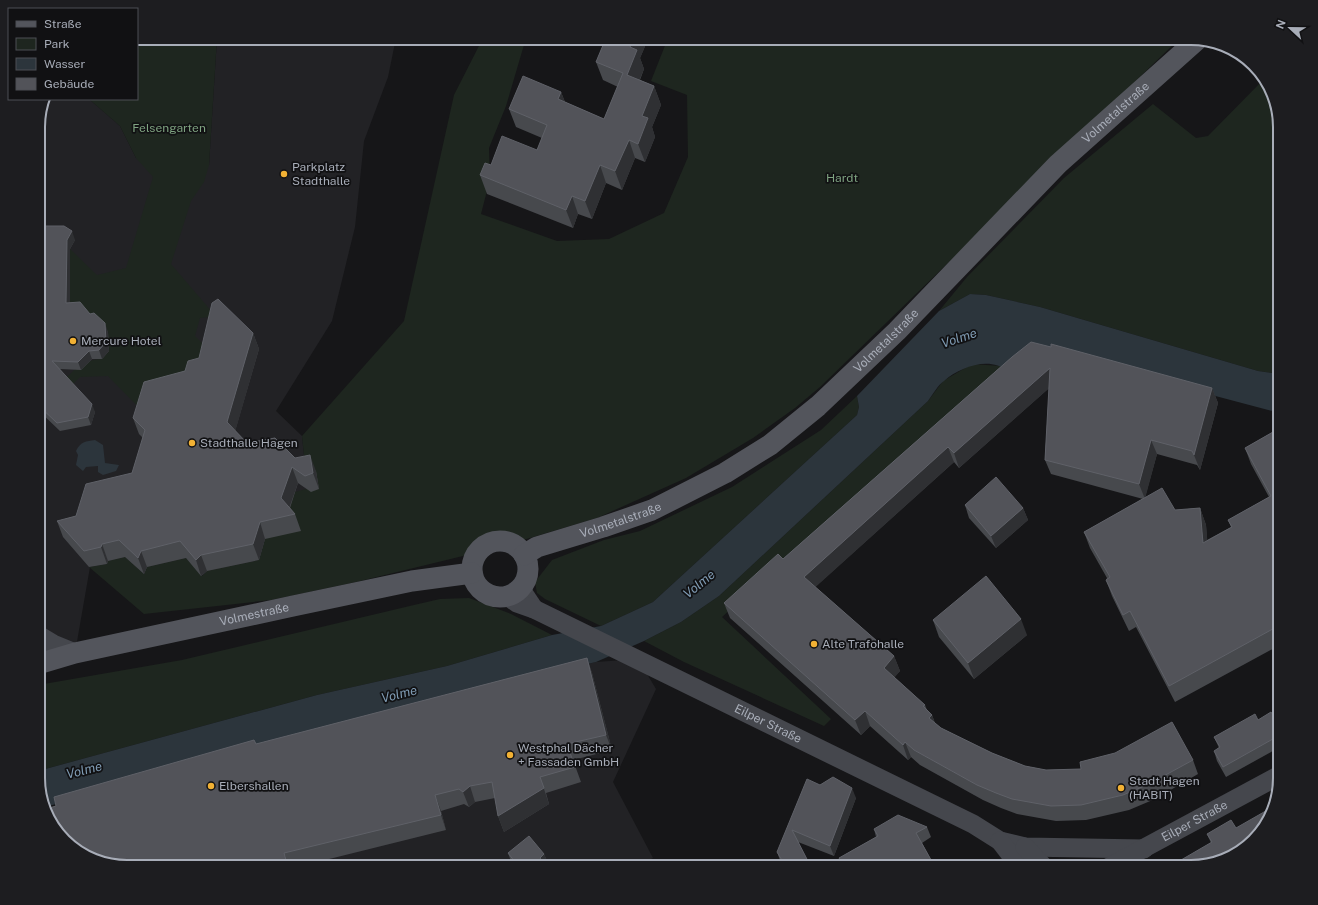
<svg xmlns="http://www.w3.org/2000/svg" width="1318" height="905" viewBox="0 0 1318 905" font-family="'Public Sans',sans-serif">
	<rect width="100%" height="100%" fill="#161618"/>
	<g fill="#222225">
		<path d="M217 38H396L388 77 364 141 355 227 332 321 276 411 302 436 304 455 316 471 319 489 311 492 259 560 201 576 144 574 107 564 90 567 75 653 38 635V121L44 99H89L120 126 136 158 209 165Z"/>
		<path d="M638 659 656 689 613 782 653 858 636 867H127L50 823 47 813 108 789 505 683 596 662Z"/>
	</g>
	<g fill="#1e261f">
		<path d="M137 38H217L209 165 204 182 191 201 171 264 213 313 210 317 200 318 195 336 211 352 145 414 108 376 80 377 71 386 63 378C69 376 70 374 74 370 82 363 92 359 102 359L109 351 108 332 70 311V249L97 275 126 268 153 177 136 158 120 126 89 99H137Z"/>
		<path d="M483 38H526L506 106 489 148 490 179 481 214 557 241 609 239 664 213 688 157 687 95 651 81 668 38H1180L820 387 795 408 753 438 686 478 597 518 513 543 469 552 467 555 356 582 271 600 144 614 89 567 107 564 108 561 125 557 144 574 147 567 186 558 202 576 207 571 259 560 265 539 287 514 295 492 306 489 316 471 304 455 302 436 404 321 454 95Z"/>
		<path d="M1264 79 1271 87 1280 126V374L1258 371 1040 307 986 295 970 294 939 311 967 277 1064 178 1153 104 1196 138 1208 136Z"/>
		<path d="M972 364 1001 366 1008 371 806 542 722 617 831 719 824 726 684 662 644 641 681 622 719 596 928 401 943 381Z"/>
		<path d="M857 396 859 407 857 415 653 602 601 626 545 599 537 593 535 582 552 560 604 540 640 531 732 487 821 430Z"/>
		<path d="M469 598 511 614 552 635 447 666 317 695 38 771V685L182 660 414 605 440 599Z"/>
	</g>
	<g fill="#2c353c">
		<path d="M970 294 986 295 1040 307 1258 371 1280 374V413L1091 363 1008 371C989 356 960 367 944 381 938 385 933 394 928 401L719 596 681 622 644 641 596 662 505 683 45 807 38 784V771L317 695 447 666 552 635 601 626 653 602 857 415 859 407 857 396 939 311Z"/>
		<path d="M95 440 103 445 105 463 119 465 116 471 103 475 98 472V466L86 467 83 471 76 465 78 455 76 451C80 442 86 441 95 440Z"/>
	</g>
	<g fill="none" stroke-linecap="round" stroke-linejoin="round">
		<g stroke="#45474d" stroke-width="19">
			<path d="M520 588 534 609"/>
			<path id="s1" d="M507 596 517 603 534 609 973 824 1000 841 1025 847 1144 849"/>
			<path d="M38 635 53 644 75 653"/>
			<path d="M1000 841 1020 867"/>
			<path d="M1025 847 1044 867"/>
			<path id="s2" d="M1109 867 1280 775"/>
		</g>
		<g stroke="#53555c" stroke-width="21">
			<circle cx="500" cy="569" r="28"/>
			<path id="s3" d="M524 555 537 547 603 527 652 510 725 473 770 445 818 406 897 331 1058 164 1197 40"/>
			<path id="s4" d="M38 664 75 653 293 606 412 581 472 573"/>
		</g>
	</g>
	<g fill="#47494d">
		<path d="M604 38H644L646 44 640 58 644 69 640 80 654 86 661 105 652 127 655 137 645 162 635 158 622 190 606 183 592 219 578 214 573 228 487 194 480 175 537 150 542 138 516 127 509 109 561 92 565 102 604 119 618 87 603 80 596 62 605 41Z"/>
		<path d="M38 226 75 240 70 249V303L90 314 108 332 109 351 102 359H92L81 370 60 369 95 412 91 425 60 431 38 410Z"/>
		<path d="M253 333 259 349 235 431 247 443 295 458 316 471 319 489 311 492 298 483 290 508 295 514 301 531 265 539 259 560 207 571 201 576 186 558 147 567 144 574 125 557 108 561 107 564 89 567 63 537 57 521 76 516 132 473 143 438 139 434 133 418 185 371Z"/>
		<path d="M1012 357 1212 388 1218 403 1200 470 1197 465 1157 454 1145 497 1175 510 1200 508 1206 525 1207 540 1231 527 1228 520 1269 497 1251 464 1245 448 1280 428V645L1175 702 1136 627 1129 631 1112 596 1106 580 1107 578 1090 548 1084 532 1143 499 1051 474 1045 460 1049 388 959 468 954 462 815 587 894 656 900 671 894 677 925 705 927 710 932 715 935 723 941 728 992 753 1025 766 1046 770 1081 769 1193 760 1198 774 1155 799 1129 810 1086 820 1056 821 1017 814 1001 808 983 800 920 765 911 757 908 760 870 726 861 735 730 618 724 603 783 559Z"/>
		<path d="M965 505 1023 508 1028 520 996 548 969 518Z"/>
		<path d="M933 620 1027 635 974 679 939 637Z"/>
		<path d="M587 658 592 673 612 750 573 760 581 782 546 793 549 804 504 832 498 816 495 798 475 802 469 807 464 804 441 811 446 830 297 867H126L77 852 50 823 56 806 256 744Z"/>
		<path d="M1280 714V747L1226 777 1217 761 1214 751 1219 748 1214 737 1258 720 1274 717Z"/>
		<path d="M820 785 856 798 834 856 798 842 811 867H784L781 863 777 852Z"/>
		<path d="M927 827 931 837 922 843 935 867H842L839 858 876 837 874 829Z"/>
		<path d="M1236 828 1211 843 1207 834Z"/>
		<path d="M508 853 544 854 548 863 545 866 512 864Z"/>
	</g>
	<g fill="#2f3033">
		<path d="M634 38H644L646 44 640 58 644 69 634 93 627 75 630 47Z"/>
		<path d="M654 86 661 105 652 127 655 137 645 162 638 144 642 116Z"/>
		<path d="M561 92 568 110 558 99Z"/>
		<path d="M629 140 635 158 622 190 615 171Z"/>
		<path d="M600 165 606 183 592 219 585 201Z"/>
		<path d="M572 196 578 214 573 228 566 210Z"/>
		<path d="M72 231 75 240 70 249V311L66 303 67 240Z"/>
		<path d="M105 323 108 332 109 351 102 359 99 350Z"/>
		<path d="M253 333 259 349 233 439 227 422Z"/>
		<path d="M89 351 92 359 81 370 78 362Z"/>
		<path d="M1050 368 1055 383 959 468 954 453Z"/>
		<path d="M1212 388 1218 403 1200 470 1194 455Z"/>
		<path d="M92 404 95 412 91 425 88 417Z"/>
		<path d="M1151 440 1157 454 1145 499 1139 484Z"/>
		<path d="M948 447 954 462 810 592 804 577Z"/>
		<path d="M310 455 316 471 319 489 313 473Z"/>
		<path d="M292 467 298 483 287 514 281 498Z"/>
		<path d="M1023 508 1028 520 996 548 991 536Z"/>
		<path d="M1200 508 1206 525 1209 559 1203 543Z"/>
		<path d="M260 522 265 539 259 560 253 544Z"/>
		<path d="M102 544 108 561 107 564 101 547Z"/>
		<path d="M141 551 147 567 144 574 138 558Z"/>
		<path d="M201 555 207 571 201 576 196 560Z"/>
		<path d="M1021 619 1027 635 974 679 968 663Z"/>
		<path d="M894 656 900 671 890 683 884 668Z"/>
		<path d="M587 658 592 673 612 750 606 735Z"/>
		<path d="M865 711 870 726 861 735 855 720Z"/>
		<path d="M932 715 937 730 929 718Z"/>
		<path d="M905 742 911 757 908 760 903 745Z"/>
		<path d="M540 777 549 804 504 832 498 816Z"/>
		<path d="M470 786 475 802 469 807 463 792Z"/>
		<path d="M852 788 856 798 834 856 830 846Z"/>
		<path d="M435 795 441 811 446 830 441 815Z"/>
		<path d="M284 853 289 867H288Z"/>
		<path d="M544 854 548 863 545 866V867H539L540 858Z"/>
	</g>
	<g fill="#525359" stroke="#5f6168">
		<path d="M606 38H634L630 47 637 50 627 75 654 86 642 116 648 118 638 144 629 140 615 171 600 165 585 201 572 196 566 210 480 175 485 163 491 165 502 136 537 150 547 125 509 109 523 76 561 92 558 99 604 119 623 73 596 62Z"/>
		<path d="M38 226H64L72 231 67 240 66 303 80 302 90 314 94 313 105 323 106 342 99 350 89 351 78 362 52 361 92 404 88 417 57 423 38 405Z"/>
		<path d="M218 299 253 333 227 422 247 443 275 438 295 458 310 455 313 473 305 476 292 467 281 498 295 514 260 522 253 544 201 555 196 560 180 541 141 551 138 558 119 540 102 544 101 547 84 551 57 521 76 516 86 484 132 473 145 430 133 418 144 382 185 371 188 361 199 358 212 303Z"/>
		<path d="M1031 342 1051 347V344L1212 388 1194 455 1192 451 1151 440 1139 484 1045 460 1050 368 954 453 948 447 804 577 894 656 884 668 925 705 923 706 932 715 929 718 941 728 992 753 1025 766 1046 770 1081 769 1080 762 1115 753 1172 722 1193 760 1149 784 1123 795 1081 805 1051 806 1012 799 996 793 977 785 914 750 905 742 903 745 865 711 855 720 724 603 778 554 783 559 1012 357Z"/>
		<path d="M1280 428V625L1169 686 1130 611 1123 615 1106 580 1110 577 1084 532 1162 488 1175 510 1200 508 1203 543 1232 527 1228 520 1271 496 1245 448Z"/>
		<path d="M996 477 1023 508 991 536 965 505Z"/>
		<path d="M986 576 1021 619 968 663 933 620Z"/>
		<path d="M587 658 606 735 567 744 575 767 540 777 544 788 498 816 492 782 470 786 463 792 459 789 435 795 441 815 284 853 288 867H126L77 852 65 839 63 830 58 831 50 823 46 809 56 806 54 797 254 740 256 744Z"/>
		<path d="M1271 712 1274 717 1280 714V735L1223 767 1214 751 1220 747 1214 737 1255 714 1258 720Z"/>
		<path d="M833 777 852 788 830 846 792 830 811 867H786L777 852 807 779 820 785Z"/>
		<path d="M1271 808 1265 828 1231 858 1192 867H1169L1212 842 1207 834 1231 820 1236 828Z"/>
		<path d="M898 815 927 827 916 833 935 867H844L839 858 878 836 874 829Z"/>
		<path d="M529 836 544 854 540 858 544 863 539 867H508L515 862 508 853Z"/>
		<path d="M1151 860 1154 867H1139Z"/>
	</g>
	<g fill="#f2b134" stroke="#111113" stroke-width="1.5">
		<circle cx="284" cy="174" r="4"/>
		<circle cx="73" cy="341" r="4"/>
		<circle cx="192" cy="443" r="4"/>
		<circle cx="814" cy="644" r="4"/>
		<circle cx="510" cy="755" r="4"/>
		<circle cx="211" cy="786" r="4"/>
		<circle cx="1121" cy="788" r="4"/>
	</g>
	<g text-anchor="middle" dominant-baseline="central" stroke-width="3.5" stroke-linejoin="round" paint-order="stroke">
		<g font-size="12" fill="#a8adb8" stroke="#111113">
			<text stroke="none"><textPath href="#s3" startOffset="751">Volmetalstraße</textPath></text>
			<text stroke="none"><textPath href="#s3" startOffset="427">Volmetalstraße</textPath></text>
			<text stroke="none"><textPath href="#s3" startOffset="103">Volmetalstraße</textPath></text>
			<text stroke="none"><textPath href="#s4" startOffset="222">Volmestraße</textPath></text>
			<text stroke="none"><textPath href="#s1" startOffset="291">Eilper Straße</textPath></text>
			<text stroke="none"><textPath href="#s2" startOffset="97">Eilper Straße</textPath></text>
		</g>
		<g font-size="12" fill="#7fa381" stroke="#111113">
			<text x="169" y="128">Felsengarten</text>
			<text x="842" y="178">Hardt</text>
		</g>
		<g font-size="12" fill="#a8adb8" stroke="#111113" text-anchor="start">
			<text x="292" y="167">Parkplatz<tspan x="292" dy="14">Stadthalle</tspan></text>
			<text x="81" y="341">Mercure Hotel</text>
			<text x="200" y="443">Stadthalle Hagen</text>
			<text x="822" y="644">Alte Trafohalle</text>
			<text x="518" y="748">Westphal Dächer<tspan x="518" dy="14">+ Fassaden GmbH</tspan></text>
			<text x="1129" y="781">Stadt Hagen<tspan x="1129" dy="14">(HABIT)</tspan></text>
			<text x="219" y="786">Elbershallen</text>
		</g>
		<g font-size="13" font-style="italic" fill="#7f9bb3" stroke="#111113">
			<text transform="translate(959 338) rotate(-18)">Volme</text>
			<text transform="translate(699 584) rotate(-39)">Volme</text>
			<text transform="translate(399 694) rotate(-14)">Volme</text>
			<text transform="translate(84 770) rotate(-14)">Volme</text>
		</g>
	</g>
	<path d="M0 0H1318V905H0ZM127 45H1191A82 82 0 0 1 1273 127V778A82 82 0 0 1 1191 860H127A82 82 0 0 1 45 778V127A82 82 0 0 1 127 45Z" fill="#1d1d20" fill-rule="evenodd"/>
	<path fill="none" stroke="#a8adb8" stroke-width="2" d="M127 45H1191A82 82 0 0 1 1273 127V778A82 82 0 0 1 1191 860H127A82 82 0 0 1 45 778V127A82 82 0 0 1 127 45Z"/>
	<rect x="8" y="8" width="130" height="92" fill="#111113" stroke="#4d4f55"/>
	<rect x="16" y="21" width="20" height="6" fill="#53555c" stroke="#4d4f55"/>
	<text x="44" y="28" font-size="12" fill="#a8adb8">Straße</text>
	<rect x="16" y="38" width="20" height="12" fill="#1e261f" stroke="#4d4f55"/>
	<text x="44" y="48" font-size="12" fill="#a8adb8">Park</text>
	<rect x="16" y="58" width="20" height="12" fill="#2c353c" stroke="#4d4f55"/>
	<text x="44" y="68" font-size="12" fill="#a8adb8">Wasser</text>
	<rect x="16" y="78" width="20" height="12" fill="#525359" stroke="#4d4f55"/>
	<text x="44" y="88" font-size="12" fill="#a8adb8">Gebäude</text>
	<g transform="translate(1290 28) rotate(292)" stroke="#111113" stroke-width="3" paint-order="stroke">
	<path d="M0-3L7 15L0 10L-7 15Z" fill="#a8adb8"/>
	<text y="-6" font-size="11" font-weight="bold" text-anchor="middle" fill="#a8adb8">N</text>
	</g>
</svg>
